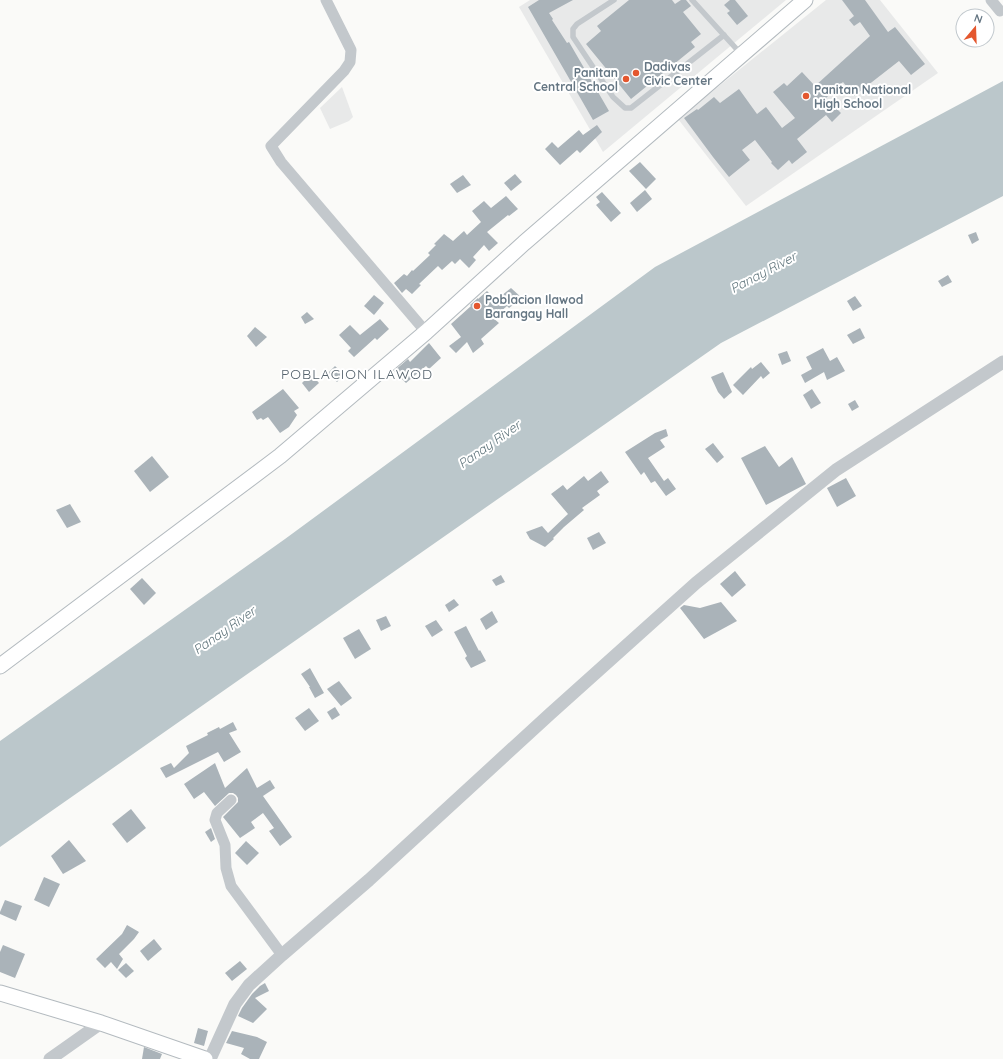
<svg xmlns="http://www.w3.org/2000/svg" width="1003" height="1059" viewBox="0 0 1003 1059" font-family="Quicksand,sans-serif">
	<rect width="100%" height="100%" fill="#fafaf8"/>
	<g fill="#e8e9e9">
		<path d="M530 0H786L603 152 519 7Z"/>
		<path d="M826 0H880L938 73 746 206 678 119Z"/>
		<path d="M342 87 353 117 349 121 330 129 320 108Z"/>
	</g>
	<path fill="#bbc7cb" d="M1003 81V196L721 343 0 847V741L285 539 655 267Z"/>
	<g fill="#aab3b9">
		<path d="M539 0H573L549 13 553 19 552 20 567 43 569 42 609 111 593 120 528 7Z"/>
		<path d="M629 0H672L675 4 681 0H686L691 6 683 12 701 34 691 42 695 47 631 99 586 44 601 31 597 26Z"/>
		<path d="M730 0H735L748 16 737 25 727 13 730 11 724 5Z"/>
		<path d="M842 0H865L888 32 895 27 925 64 911 75 899 61 854 96 843 82 826 98 841 113 832 122 826 115 797 139 807 152 792 164 789 160 778 170 771 163 772 162 755 140 742 150 750 160 729 177 713 157 684 118 697 109 698 110 714 97 720 103 739 89 757 114 766 107 782 128 795 118 773 92 784 83 787 86 802 72 815 86 870 36 860 22 854 26 849 20 854 16Z"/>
		<path d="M597 125 602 132 580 153 577 150 560 165 545 149 552 142 558 148 579 130 583 135Z"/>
		<path d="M640 162 656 179 646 189 629 171Z"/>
		<path d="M515 174 522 182 511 191 504 183Z"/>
		<path d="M463 175 471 185 457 193 450 184Z"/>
		<path d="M645 190 652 199 637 212 630 203Z"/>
		<path d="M602 192 621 213 611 222 596 205 600 202 596 197Z"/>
		<path d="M506 196 518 209 509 216 508 215 487 232 498 243 489 251 484 245 473 257 476 260 469 268 460 259 455 264 452 261 442 270 438 266 419 284 421 285 412 294 406 289 402 293 394 283 404 274 407 276 412 270 413 271 430 255 428 253 436 245 434 244 444 234 453 241 464 231 467 235 481 222 472 211 484 201 491 208Z"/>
		<path d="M976 232 979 240 972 244 968 235Z"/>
		<path d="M948 275 952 282 942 287 938 281Z"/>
		<path d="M511 288 522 298 509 308 507 306 493 318 499 323 481 339 484 344 473 353 467 342 456 353 449 346 461 337 451 324 471 306 470 305 478 298V299L487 291 496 300Z"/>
		<path d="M374 295 384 303 374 315 364 306Z"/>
		<path d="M855 296 862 306 853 311 847 301Z"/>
		<path d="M307 312 314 319 305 324 301 317Z"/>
		<path d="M380 319 389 329 377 340 375 338 354 357 348 351 351 348 339 335 350 325 360 335Z"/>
		<path d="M255 327 267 337 256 347 247 336Z"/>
		<path d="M860 328 865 338 853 344 847 335Z"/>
		<path d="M429 343 441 358 429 369 426 366 406 383 394 371 408 359 410 362Z"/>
		<path d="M823 348 830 361 837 357 845 371 827 380 824 372 805 383 801 375 812 369 806 357Z"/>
		<path d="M787 351 791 361 782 365 778 354Z"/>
		<path d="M761 362 770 373 763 379 761 376 743 395 733 385 751 367 752 369Z"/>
		<path d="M335 366 344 375 337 382 328 373Z"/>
		<path d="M723 372 732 392 724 399 718 392 711 377Z"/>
		<path d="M311 374 319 383 309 392 302 383Z"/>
		<path d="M283 389 299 408 294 411 297 415 289 427 280 433 268 417 263 420 261 418 257 420 252 412Z"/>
		<path d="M812 389 821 403 811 409 803 395Z"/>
		<path d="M855 400 859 407 852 411 848 404Z"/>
		<path d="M666 429 668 436 660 440 665 447 648 458 664 481 668 478 676 489 666 496 655 481 651 483 644 472 641 475 625 452 655 433Z"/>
		<path d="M713 443 724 457 717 463 705 449Z"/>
		<path d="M765 446 779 467 792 457 806 484 766 505 741 458Z"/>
		<path d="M152 456 169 477 150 492 134 471Z"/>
		<path d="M601 471 609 482 597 491 600 495 582 508 584 510 564 527 553 538 554 539 545 547 530 539 526 532 542 526 548 533 568 514 551 494 563 485 567 490 584 476 588 481Z"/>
		<path d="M846 478 856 496 837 507 827 488Z"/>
		<path d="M70 504 81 522 67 528 56 510Z"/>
		<path d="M599 532 606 543 593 550 587 538Z"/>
		<path d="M735 571 746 585 732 597 720 584Z"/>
		<path d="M501 575 505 582 496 586 492 580Z"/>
		<path d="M142 578 156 593 144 605 130 589Z"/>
		<path d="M454 599 459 605 449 612 445 605Z"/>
		<path d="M721 602 737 621 704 639 680 608 684 605 700 608Z"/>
		<path d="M492 611 498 622 486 630 480 619Z"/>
		<path d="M386 616 391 626 381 631 376 620Z"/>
		<path d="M436 620 443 630 432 637 425 626Z"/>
		<path d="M466 626 479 651 480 650 486 661 471 668 465 658 467 656 454 632Z"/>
		<path d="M359 629 371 649 355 659 343 638Z"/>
		<path d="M310 668 324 693 315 698 309 687H310L301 674Z"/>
		<path d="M339 681 352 698 341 706 327 689Z"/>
		<path d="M335 707 340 715 332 720 327 712Z"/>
		<path d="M309 708 319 721 305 731 295 718Z"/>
		<path d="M233 722 237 730 229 733 241 752 224 762 218 752 166 778 160 768 171 763 174 768 189 753 186 746 208 735 207 733 219 727 220 729Z"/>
		<path d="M215 763 225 788 247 768 257 788 270 780 275 788 263 796 292 837 280 846 269 831 274 828 263 813 251 822 255 828 240 838 223 817 238 802V798L236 795 233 793H229L215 806 204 792 194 799 184 784Z"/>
		<path d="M131 809 146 828 127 843 112 824Z"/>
		<path d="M211 828 215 839 211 842 205 832Z"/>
		<path d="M69 840 86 861 63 874 51 856Z"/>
		<path d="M246 841 259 853 247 865 235 853Z"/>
		<path d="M44 877 60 884 49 907 34 900Z"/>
		<path d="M5 900 22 906 16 921 0 914V912Z"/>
		<path d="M127 925 139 932 134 939 119 954 123 959 117 969 111 962 105 968 96 959 122 934Z"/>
		<path d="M154 939 162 949 148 961 140 951Z"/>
		<path d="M3 945 25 954 15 978 0 972V952Z"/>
		<path d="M240 961 247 969 232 981 225 973Z"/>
		<path d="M126 963 134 971 126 978 118 970Z"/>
		<path d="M265 983 269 991 255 998 267 1009 253 1023 238 1016 242 1008 252 994 260 986Z"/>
		<path d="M198 1028 208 1031 204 1046 194 1043Z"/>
		<path d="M232 1031 257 1037 267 1042 259 1059H250L241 1054 244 1048 226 1043Z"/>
		<path d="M144 1047 162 1054 160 1059H142Z"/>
	</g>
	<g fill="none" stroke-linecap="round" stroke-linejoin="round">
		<defs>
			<g id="secondary">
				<path d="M0 666 280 456 426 332 524 243 805 0"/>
				<path d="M0 993 101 1023 205 1059"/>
			</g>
		</defs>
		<use href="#secondary" stroke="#b3babf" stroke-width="17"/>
		<g stroke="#c3c8cc" stroke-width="5.5">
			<path d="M614 0 577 24 573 29V37L613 97 625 108H631L724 35"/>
			<path d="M692 0 742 55"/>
		</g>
		<g stroke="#c3c8cc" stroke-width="11">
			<path d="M326 0 351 50 350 62 344 71 271 146 281 162 426 332"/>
			<path d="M991 0 1000 11"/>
			<path d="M231 800 217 813 215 820 225 845 226 868 231 886 282 955"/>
		</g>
		<g stroke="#c3c8cc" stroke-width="13">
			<path d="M50 1059 101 1023"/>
			<path d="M210 1059 235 1004 249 985 282 955 369 880 550 714 696 583 836 470 1003 362"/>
		</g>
		<use href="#secondary" stroke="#fff" stroke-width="15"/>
	</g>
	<g fill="#e4572e" stroke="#fff" stroke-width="1.5">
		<circle cx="636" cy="73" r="4"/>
		<circle cx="626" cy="79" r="4"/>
		<circle cx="806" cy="96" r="4"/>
		<circle cx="477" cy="306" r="4"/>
	</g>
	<g text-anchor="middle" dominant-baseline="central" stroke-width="4" stroke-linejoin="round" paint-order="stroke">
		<g font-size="12" font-weight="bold" fill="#657683" stroke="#fff" text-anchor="start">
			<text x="644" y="66">Dadivas<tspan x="644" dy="14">Civic Center</tspan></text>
			<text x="618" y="72" text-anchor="end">Panitan<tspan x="618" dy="14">Central School</tspan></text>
			<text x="814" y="89">Panitan National<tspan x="814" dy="14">High School</tspan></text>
			<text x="485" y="299">Poblacion Ilawod<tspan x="485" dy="14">Barangay Hall</tspan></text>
		</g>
		<g font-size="13" font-style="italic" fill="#60757c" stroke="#fff">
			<text transform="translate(763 272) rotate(-28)">Panay River</text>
			<text transform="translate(489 444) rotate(-35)">Panay River</text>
			<text transform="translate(224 630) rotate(-35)">Panay River</text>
		</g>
		<g font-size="14" letter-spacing="1" fill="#57646e" stroke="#fff">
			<text x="357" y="374">POBLACION ILAWOD</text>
		</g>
	</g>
	<g transform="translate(975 28) rotate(19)"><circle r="19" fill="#ffffff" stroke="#c1c8cd"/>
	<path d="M0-3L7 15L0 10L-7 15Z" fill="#e4572e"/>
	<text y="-6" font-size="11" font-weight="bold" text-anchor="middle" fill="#657683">N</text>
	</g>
</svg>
